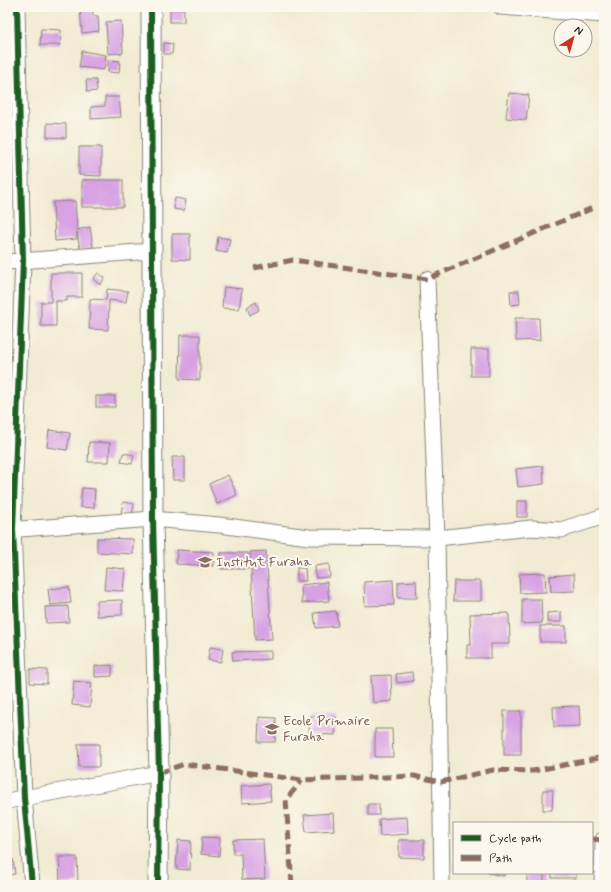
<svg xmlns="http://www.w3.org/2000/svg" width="611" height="892" viewBox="0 0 611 892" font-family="Mynerve,sans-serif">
	<rect width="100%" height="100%" fill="#fbf7ec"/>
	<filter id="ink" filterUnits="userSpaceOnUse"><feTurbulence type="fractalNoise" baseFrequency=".025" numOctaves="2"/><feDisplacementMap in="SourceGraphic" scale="8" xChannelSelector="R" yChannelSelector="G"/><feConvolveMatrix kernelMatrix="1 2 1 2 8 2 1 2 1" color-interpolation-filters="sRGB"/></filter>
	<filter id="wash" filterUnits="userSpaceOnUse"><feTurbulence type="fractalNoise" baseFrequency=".012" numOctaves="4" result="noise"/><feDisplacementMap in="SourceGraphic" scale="16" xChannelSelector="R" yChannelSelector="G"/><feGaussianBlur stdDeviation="0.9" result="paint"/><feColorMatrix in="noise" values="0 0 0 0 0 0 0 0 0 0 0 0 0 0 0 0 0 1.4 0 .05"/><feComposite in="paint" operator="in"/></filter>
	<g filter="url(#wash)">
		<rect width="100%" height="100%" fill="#f2ebd3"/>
		<g id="blocks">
			<g fill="#d7a1e3">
				<path d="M80 7H92L93 16H98L99 31 82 33Z"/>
				<rect x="170" y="9" width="14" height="13"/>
				<path d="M121 21 123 53 108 54 106 22Z"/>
				<path d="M41 29 61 30 60 45H40Z"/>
				<path d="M164 43 173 44 172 54H164Z"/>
				<path d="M82 51 106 55 104 70 79 67Z"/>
				<path d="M108 60 120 61 119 73 108 72Z"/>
				<path d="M86 80H96L97 91 87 92Z"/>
				<path d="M509 93 529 95 526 120 506 118Z"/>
				<path d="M105 97H119L121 117 91 119V107L105 106Z"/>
				<path d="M47 123 66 124V138L47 137Z"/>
				<path d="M79 147H101V176L79 175Z"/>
				<rect x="82" y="180" width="41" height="27"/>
				<path d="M175 198 186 200 184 211 174 209Z"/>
				<path d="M75 201 77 230 90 227 93 247 80 249 77 232V239L55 241 53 202Z"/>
				<path d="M172 234H190V260L172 259Z"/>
				<path d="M218 237 230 239 227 253 216 251Z"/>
				<path d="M51 273H82V297H67V301H56V326H41V302H51Z"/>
				<path d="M98 273 105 278 100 285 93 279Z"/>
				<path d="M224 287 242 289 239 309 222 308Z"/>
				<path d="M107 289 128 291 126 302 109 300 108 330 89 329 90 299 106 300Z"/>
				<path d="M510 291H519L520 304 511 305Z"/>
				<path d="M256 302 259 310 250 315 247 307Z"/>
				<path d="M515 318H539L540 340 516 341Z"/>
				<path d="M180 335H200V380L179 379Z"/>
				<rect x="471" y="349" width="18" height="27"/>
				<rect x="96" y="396" width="19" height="11"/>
				<path d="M49 430 70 433 67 450 47 447Z"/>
				<path d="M89 442 110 443 109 462H88Z"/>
				<path d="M123 453 134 455 132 464 121 462Z"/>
				<path d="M172 457H185V480H173Z"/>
				<path d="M543 466 544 484 518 487 516 469Z"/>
				<path d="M228 475 237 495 217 504 209 484Z"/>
				<path d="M82 488 95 489 94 508 80 507Z"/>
				<rect x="517" y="501" width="10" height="16"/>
				<path d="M123 502 134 504 132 515 121 514Z"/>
				<path d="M97 538 133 539V554L97 552Z"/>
				<path d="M177 550 214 552 213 566 176 564Z"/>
				<path d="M266 551 272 639 255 640 250 552Z"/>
				<rect x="221" y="553" width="27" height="16"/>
				<path d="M329 564 330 577 316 578 315 566Z"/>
				<path d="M106 567 125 569 123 591 104 590Z"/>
				<path d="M297 568H305L306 581H297Z"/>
				<path d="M545 573 546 592 520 593 519 574Z"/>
				<path d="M574 574 575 591 551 592 550 576Z"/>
				<path d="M393 580 394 605 365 606 364 582Z"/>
				<path d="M416 581 417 598H398V582Z"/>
				<path d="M454 581H481V601H453Z"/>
				<path d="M327 582 329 601 302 603 301 585Z"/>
				<path d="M69 587 71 603 50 605 48 589Z"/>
				<path d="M522 599H541L542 623 522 624Z"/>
				<path d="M122 600V615L97 616V601Z"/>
				<path d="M68 606 69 622 46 623 45 607Z"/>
				<path d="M336 611 338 626 316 628 314 613Z"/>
				<path d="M561 612V622H547V613Z"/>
				<path d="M509 613 510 644H491V658H467V645H471L470 614Z"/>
				<rect x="540" y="626" width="26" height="16"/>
				<path d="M210 647 223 649 221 662 208 660Z"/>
				<path d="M271 651V659L233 661 232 652Z"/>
				<path d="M112 665V676L95 677V666Z"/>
				<path d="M30 669 47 670V684L30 683Z"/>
				<path d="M412 672 413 681 397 683 396 674Z"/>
				<path d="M391 675 392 701 373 703 371 676Z"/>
				<path d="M74 681 92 683 90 707 72 705Z"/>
				<path d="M579 706 580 726 554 727 553 707Z"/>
				<rect x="504" y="711" width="17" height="44"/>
				<path d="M310 716 336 717 335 735 309 734Z"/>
				<path d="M259 717 276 718 275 742H258Z"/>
				<path d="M375 729H392L393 757H375Z"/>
				<path d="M78 744H99V767H79Z"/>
				<path d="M269 784 271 801 242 803 241 786Z"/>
				<path d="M543 790H553L552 810H543Z"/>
				<rect x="368" y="804" width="11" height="11"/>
				<path d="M333 813 334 830 306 832 304 815Z"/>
				<path d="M407 817 408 834 380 836 379 819Z"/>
				<path d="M7 830H9L12 853H7Z"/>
				<path d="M202 837 220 838 219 856 201 854Z"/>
				<path d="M263 839 265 879 242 880 241 854H233V840Z"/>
				<path d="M178 840 191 841 190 870 176 869Z"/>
				<path d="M399 840H424V858L399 857Z"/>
				<path d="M59 857H77L78 883 60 884Z"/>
				<path d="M7 859H13L15 874 7 875Z"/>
				<path d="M488 873H504V876Z"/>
				<rect x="527" y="873" width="17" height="12"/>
				<rect x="552" y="873" width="24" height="5"/>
			</g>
		</g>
	</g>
	<g filter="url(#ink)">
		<use href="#blocks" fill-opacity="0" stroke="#878478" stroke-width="1"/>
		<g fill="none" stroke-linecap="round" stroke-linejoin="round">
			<defs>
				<g id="minor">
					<path d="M17 7 23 261 13 529 24 798 32 885"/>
					<path d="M501 7 604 15"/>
					<path d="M7 262 151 251"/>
					<path d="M427 279 437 538 442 885"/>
					<path d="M7 530 153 519 219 525 309 537 437 538 531 528 561 530 604 516"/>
					<path d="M7 801 159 773"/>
					<path d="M602 885 603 840"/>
				</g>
				<path id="tertiary" d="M151 7 153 519 159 773 158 885"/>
			</defs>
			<use href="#minor" stroke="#878478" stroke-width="17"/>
			<use href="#tertiary" stroke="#878478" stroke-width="21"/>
			<use href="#minor" stroke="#fff" stroke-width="15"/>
			<use href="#tertiary" stroke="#fff" stroke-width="19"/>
			<g stroke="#8d6e63" stroke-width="5" stroke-dasharray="10 5" stroke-linecap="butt">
				<path d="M254 268 293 260 427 279 595 207"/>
				<path d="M159 773 184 764 302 780 414 776 441 782 493 770 533 771 604 757"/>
				<path d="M592 839 603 840"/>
				<path d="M292 885 286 800 302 780"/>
			</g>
			<defs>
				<g id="cycleway">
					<path d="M17 7 23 261 13 529 24 798 32 885"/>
					<path d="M151 7 153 519 159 773 158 885"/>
				</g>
			</defs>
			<use href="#cycleway" stroke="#fbf7ec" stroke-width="8"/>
			<use href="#cycleway" stroke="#1b5e20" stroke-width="6"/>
		</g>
	</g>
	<defs>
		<symbol id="school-bare" viewBox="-9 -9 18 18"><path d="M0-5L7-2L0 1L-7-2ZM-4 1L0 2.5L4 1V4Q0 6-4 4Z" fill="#8d6e63" stroke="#fbf7ec" stroke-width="2.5" paint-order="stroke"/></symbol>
	</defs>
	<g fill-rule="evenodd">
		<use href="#school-bare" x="195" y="552" width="20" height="20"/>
		<use href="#school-bare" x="262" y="719" width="20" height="20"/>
	</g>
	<g text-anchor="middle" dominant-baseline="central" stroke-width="4" stroke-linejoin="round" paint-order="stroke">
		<g font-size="14" fill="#785e54" stroke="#fbf7ec" text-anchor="start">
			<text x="216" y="562">Institut Furaha</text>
			<text x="283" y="721">Ecole Primaire<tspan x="283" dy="16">Furaha</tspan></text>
		</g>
	</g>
	<rect width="611" height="892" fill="none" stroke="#fbf7ec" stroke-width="24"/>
	<rect x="453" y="822" width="140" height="52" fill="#fbf7ec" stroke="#a29f99"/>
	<rect x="461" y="835" width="20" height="6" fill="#1b5e20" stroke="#a29f99"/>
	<text x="489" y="842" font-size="12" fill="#1c1c1c">Cycle path</text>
	<rect x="461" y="855" width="20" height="6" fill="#8d6e63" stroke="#a29f99"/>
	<text x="489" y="862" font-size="12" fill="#1c1c1c">Path</text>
	<g transform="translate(573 38) rotate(37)"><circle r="19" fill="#fbf7ec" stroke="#a29f99"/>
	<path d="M0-3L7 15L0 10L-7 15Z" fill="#c8321e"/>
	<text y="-6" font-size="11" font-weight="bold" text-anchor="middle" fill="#1c1c1c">N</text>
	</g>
</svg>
